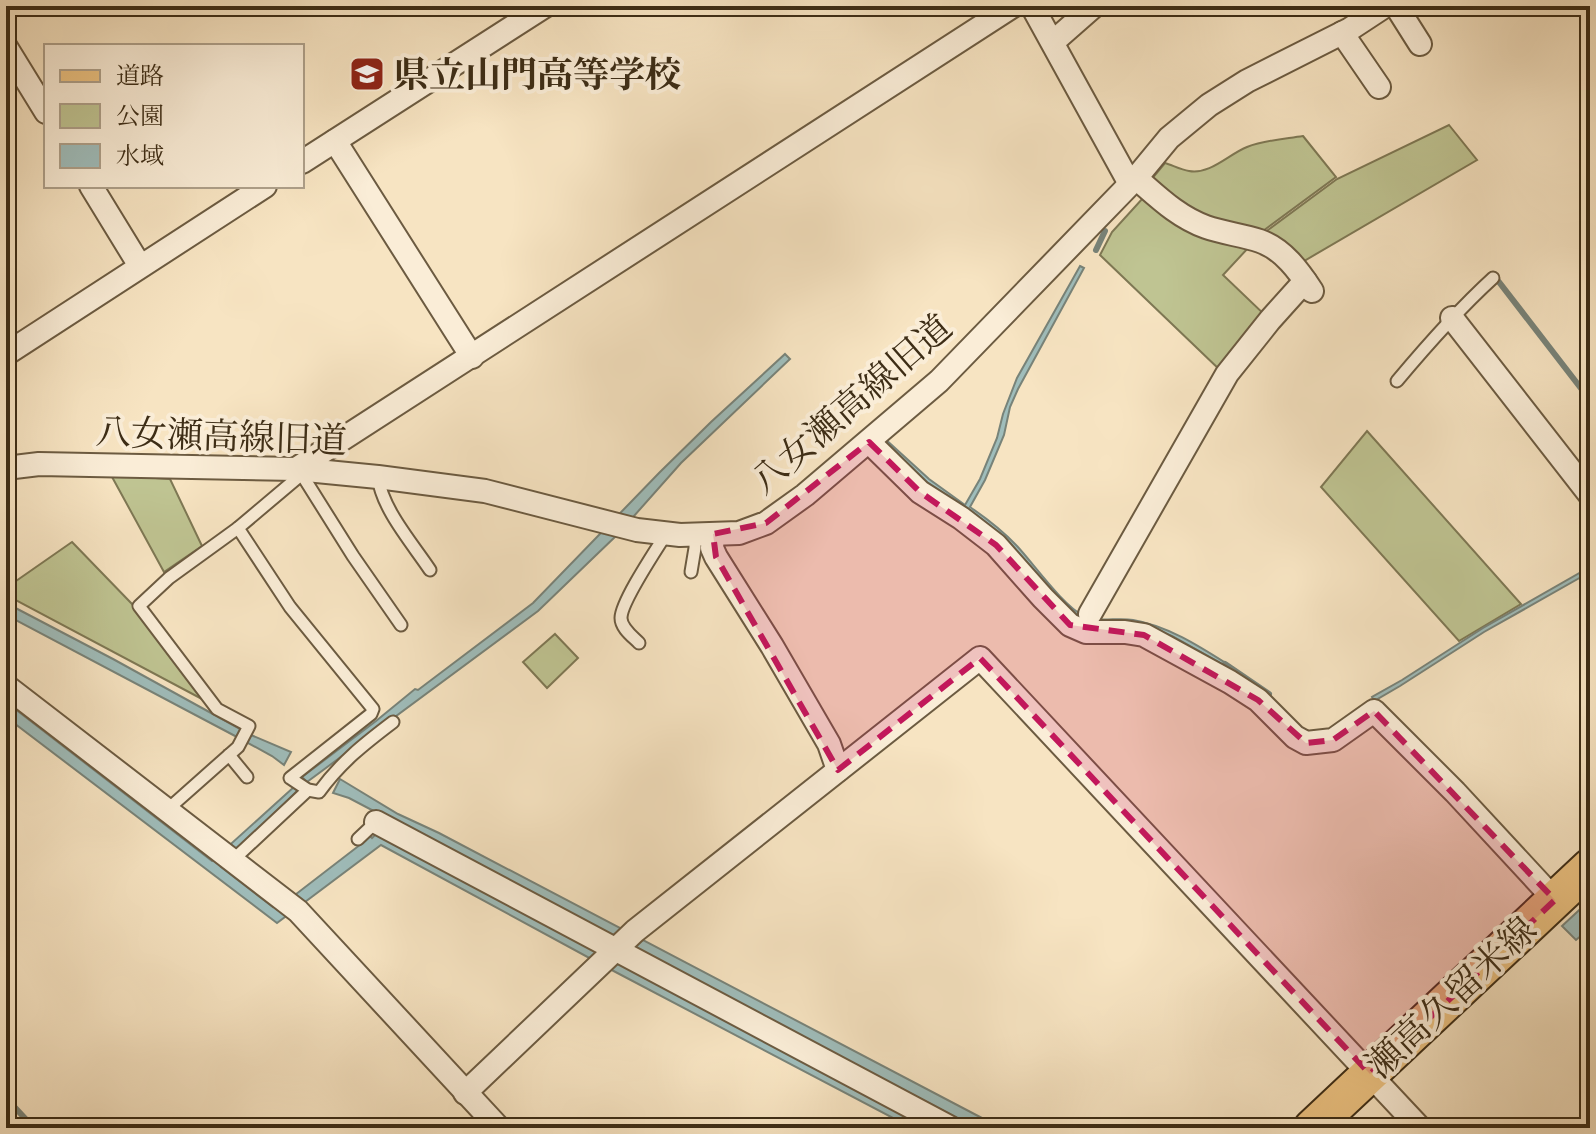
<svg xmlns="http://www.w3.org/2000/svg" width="1596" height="1134" viewBox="0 0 1596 1134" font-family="'EB Garamond','Noto Serif JP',serif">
	<rect width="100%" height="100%" fill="#f7e4c2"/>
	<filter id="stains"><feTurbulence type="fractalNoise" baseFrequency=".0025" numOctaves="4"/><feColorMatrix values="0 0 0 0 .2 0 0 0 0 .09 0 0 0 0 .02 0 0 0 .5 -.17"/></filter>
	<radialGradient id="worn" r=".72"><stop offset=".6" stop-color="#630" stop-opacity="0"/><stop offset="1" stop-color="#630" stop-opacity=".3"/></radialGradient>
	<g fill="#bfc492" stroke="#7e7854" stroke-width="2">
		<path d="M1449 125 1477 160 1299 264 1264 233 1337 179Z"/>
		<path d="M1303 136 1336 177 1263 231 1193 213 1150 181 1165 163C1172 165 1181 170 1189 171 1210 175 1229 154 1247 147 1265 140 1284 139 1303 136Z"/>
		<path d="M1143 198 1249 247 1223 275 1267 317 1222 372 1100 255 1112 232Z"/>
		<path d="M1367 431 1521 604 1459 641 1321 487Z"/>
		<path d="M111 475 170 479 202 546 164 572Z"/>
		<path d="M72 542 132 604 202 699 6 595V588Z"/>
		<path d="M555 634 578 658 547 688 523 662Z"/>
	</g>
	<g fill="#9fbdbb" stroke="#788379" stroke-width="2">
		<path d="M1080 266 1084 268 1018 389 1010 407 1004 435 985 480 970 507C986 518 1003 531 1017 546 1033 563 1064 607 1084 616 1099 623 1117 617 1133 620 1169 626 1202 648 1232 667L1231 669 1172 636 1143 626 1097 623 1077 617 943 495 924 480 882 442 885 439 929 479 965 505 980 479 997 438 1003 414 1017 378Z"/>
		<path d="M785 354 790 359 681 463 618 534 538 611 307 782 302 777 376 721 415 689 418 690 533 603 659 473 711 422Z"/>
		<path d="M1590 567V572L1484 632 1400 686 1374 701 1372 697 1402 680 1483 628Z"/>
		<path d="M6 603 113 659 251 735 291 752 284 765 272 756 237 737 6 615Z"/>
		<path d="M6 702 212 861 295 786 299 789 221 867 273 907 291 898 365 841 364 839 369 835 372 838 378 832 938 1128H912L606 967 381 845 277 923 6 717Z"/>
		<path d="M340 779 398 814 439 833 1001 1128H976L349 798 333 793Z"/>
		<path d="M1590 900V941L1583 934 1576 940 1562 926Z"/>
	</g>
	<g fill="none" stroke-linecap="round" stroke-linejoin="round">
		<g stroke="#788379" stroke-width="6">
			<path d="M1096 250 1105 231"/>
			<path d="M1499 282 1590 400"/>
			<path d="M1225 664 1269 694"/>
			<path d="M6 1098 34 1128"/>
		</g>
		<defs>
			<g id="lane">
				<path d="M1397 381C1428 344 1458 310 1493 278"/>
				<path d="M299 470 353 556 401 625"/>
				<path d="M302 474 238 528 290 607 373 709 371 714 290 778 308 790 319 792C341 762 364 744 393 722"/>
				<path d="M378 477C382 509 412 543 430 570"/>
				<path d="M691 572 695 548V535"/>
				<path d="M639 643C632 636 621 628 621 618 621 602 656 550 666 534"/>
				<path d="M229 755 247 777"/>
				<path d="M167 810 238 747 249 726 217 709 139 606 169 578 238 528"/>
				<path d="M358 839 376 822"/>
				<path d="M233 860 308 790"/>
			</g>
			<g id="street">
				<path d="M1032 6 1130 184"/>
				<path d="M1396 6 1420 44"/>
				<path d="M1342 33 1379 87"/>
				<path d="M1053 42 1094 6"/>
				<path d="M6 47 46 112"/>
				<path d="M335 141 472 357"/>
				<path d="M302 162 545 6"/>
				<path d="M1136 178C1158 197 1178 217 1206 227 1223 233 1242 235 1260 241 1283 249 1299 271 1312 291"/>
				<path d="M91 186 140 266"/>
				<path d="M1452 318 1590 495"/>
				<path d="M6 354 265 186"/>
				<path d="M869 442 920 492 961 518 996 545 1043 598 1070 625 1086 632H1125L1144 635 1230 682 1258 700 1295 737 1306 743 1333 740 1374 711 1455 792 1555 900"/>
				<path d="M6 468 39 464 296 469 378 477 485 491 637 530 680 535 739 533 766 523 805 495 939 381 1136 178 1169 138 1209 105 1247 81 1350 29 1385 6"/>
				<path d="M296 469 1013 6"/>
				<path d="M713 534 712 548 716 557 772 646 829 744 838 770"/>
				<path d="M1090 614 1227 374 1270 320 1305 281"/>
				<path d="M6 686 298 911 499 1128"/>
				<path d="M376 822 951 1128"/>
				<path d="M465 1093 635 931 980 658 1420 1128"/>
			</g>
			<path id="primary" d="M1312 1128 1590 867"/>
		</defs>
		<use href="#lane" stroke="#6c5b41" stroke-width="15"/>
		<use href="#street" stroke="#6c5b41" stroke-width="26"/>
		<use href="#primary" stroke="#3d2d16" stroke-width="40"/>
		<use href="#lane" stroke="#faedd7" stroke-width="11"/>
		<use href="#street" stroke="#faedd7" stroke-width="22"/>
		<use href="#primary" stroke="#ecc281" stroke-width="36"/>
	</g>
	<path fill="#c2185b" fill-opacity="0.2" stroke="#c2185b" stroke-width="6" stroke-dasharray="16 10" stroke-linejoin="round" d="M869 442 920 492 996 545 1070 625 1144 635 1258 700 1306 743 1333 740 1374 711 1555 900 1370 1074 980 658 838 770 716 557 713 534 766 523Z"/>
	<defs>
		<symbol id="school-square" viewBox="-11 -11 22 22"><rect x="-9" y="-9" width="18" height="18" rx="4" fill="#8f2418" stroke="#faedd7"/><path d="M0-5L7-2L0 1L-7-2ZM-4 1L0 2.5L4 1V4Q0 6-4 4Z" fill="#fff"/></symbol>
	</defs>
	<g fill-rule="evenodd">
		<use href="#school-square" x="347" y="54" width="40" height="40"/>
	</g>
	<g text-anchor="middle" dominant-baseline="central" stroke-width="8" stroke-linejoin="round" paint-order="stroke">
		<g font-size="36" font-weight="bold" fill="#3d2d16" stroke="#faedd7" text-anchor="start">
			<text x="393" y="74">県立山門高等学校</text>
		</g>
		<g font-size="36" fill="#3d2d16" stroke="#faedd7">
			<text transform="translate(851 404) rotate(-41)">八女瀬高線旧道</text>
			<text transform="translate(221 436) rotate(2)">八女瀬高線旧道</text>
			<text transform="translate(1451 997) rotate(-43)">瀬高久留米線</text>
		</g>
	</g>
	<rect width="1596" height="1134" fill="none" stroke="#f7e4c2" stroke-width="32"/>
	<rect x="8" y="8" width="1580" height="1118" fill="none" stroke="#3d2d16" stroke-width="4"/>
	<rect x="16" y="16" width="1564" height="1102" fill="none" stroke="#3d2d16" stroke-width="2"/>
	<rect x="44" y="44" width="260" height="144" fill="#faedd7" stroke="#aea08a" stroke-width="2"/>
	<rect x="60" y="70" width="40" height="12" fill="#ecc281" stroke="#aea08a" stroke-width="2"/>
	<text x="116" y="84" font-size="24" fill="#3d2d16">道路</text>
	<rect x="60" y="104" width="40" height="24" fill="#bfc492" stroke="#aea08a" stroke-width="2"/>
	<text x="116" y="124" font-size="24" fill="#3d2d16">公園</text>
	<rect x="60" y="144" width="40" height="24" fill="#9fbdbb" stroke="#aea08a" stroke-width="2"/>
	<text x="116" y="164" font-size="24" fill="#3d2d16">水域</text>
	<rect width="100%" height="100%" filter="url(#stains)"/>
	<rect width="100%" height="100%" fill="url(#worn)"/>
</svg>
